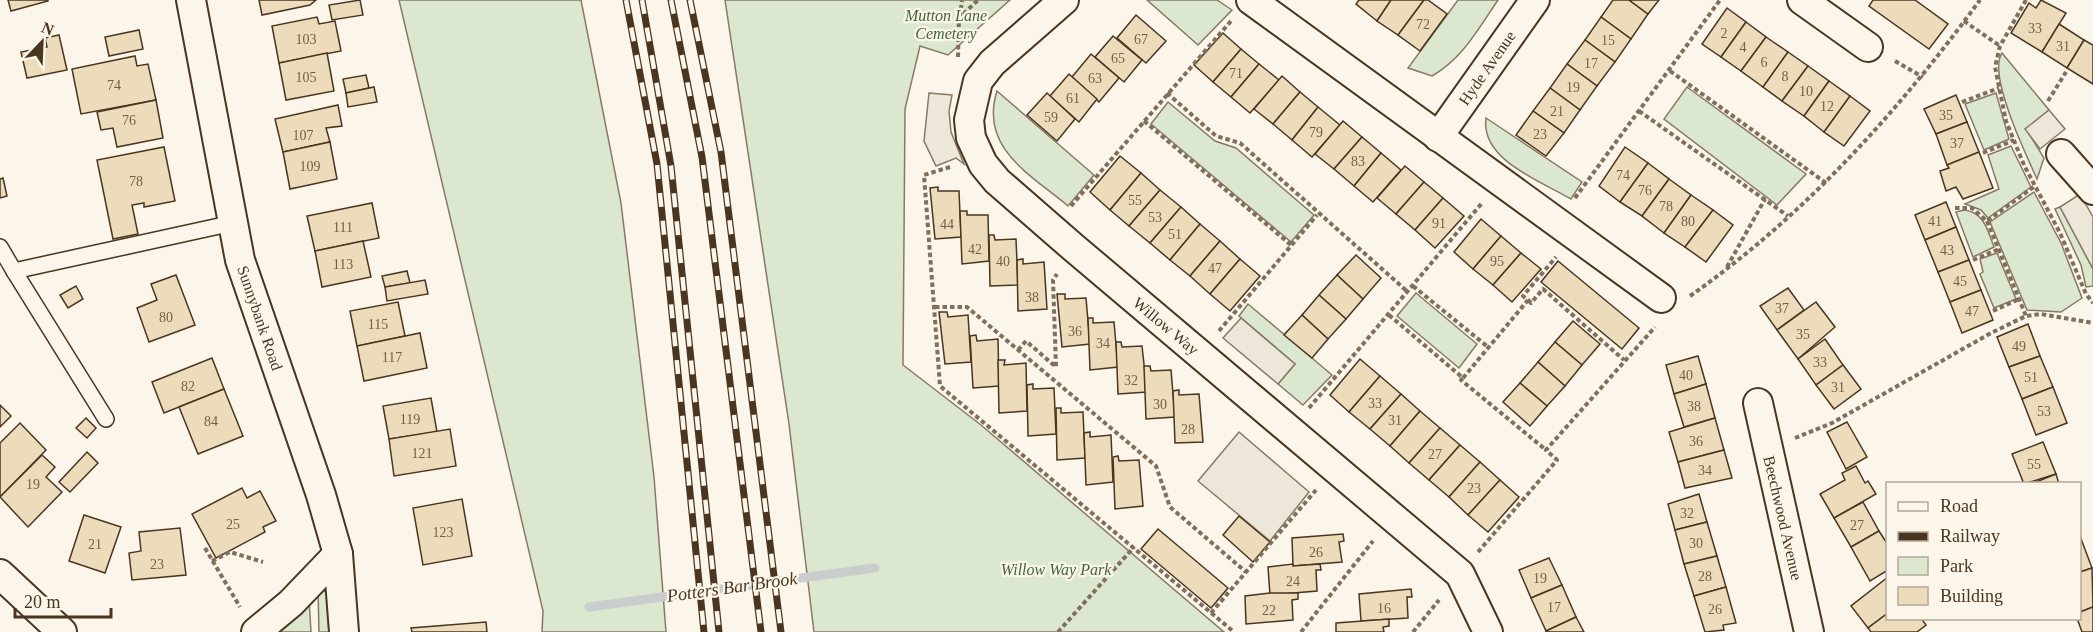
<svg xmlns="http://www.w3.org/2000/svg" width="2093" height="632" viewBox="0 0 2093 632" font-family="Georgia,serif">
	<rect width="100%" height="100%" fill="#fbf6e9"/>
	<g fill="#dce7d0" stroke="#887966" stroke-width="1.5">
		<path d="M399 0H581L621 203 654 477 666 632H542L543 611Z"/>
		<path d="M725 0H1010L948 55 920 46 905 109 903 365 981 425 1224 632H814L789 424Z"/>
		<path d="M1147 0H1217L1232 10 1198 45Z"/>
		<path d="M1458 0H1498C1478 29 1463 58 1432 76L1408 68Z"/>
		<path d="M2002 53 2049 110 2026 129 2044 158 2037 179C2027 157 1987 74 2002 53Z"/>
		<path d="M1687 87 1806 174 1777 205 1664 119Z"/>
		<path d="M997 91 1094 175 1068 206C1030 174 979 148 997 91Z"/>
		<path d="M1996 93 2009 139 1984 150 1965 104Z"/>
		<path d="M1168 102 1215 141 1236 148 1314 215 1291 242 1151 124Z"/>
		<path d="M1486 118 1582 182 1571 199C1541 181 1480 160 1486 118Z"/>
		<path d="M2011 146 2031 187 1988 218 1981 210 1965 204 1999 189 1988 155Z"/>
		<path d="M2034 192 2061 243 2082 298 2061 312 2027 310 1990 222Z"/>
		<path d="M2060 207 2093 269V286L2086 287 2081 265 2055 209Z"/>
		<path d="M1964 210C1984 212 1988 231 1994 247L1973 257 1956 212Z"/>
		<path d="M1997 253 2016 299 1994 308 1980 274 1983 272 1980 259Z"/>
		<path d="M1416 293 1477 344 1459 368 1397 316Z"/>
		<path d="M1248 304 1332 375 1303 405 1278 384 1295 364 1239 316Z"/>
		<path d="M318 589 327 592 329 632H319Z"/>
		<path d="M309 599 311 632H274Z"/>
	</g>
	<g fill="#ede7d9" stroke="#887966" stroke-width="1.5">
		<path d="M929 93 952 95 949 111 951 132 964 164 956 158 936 166 924 141Z"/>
		<path d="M2049 110 2065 129 2040 149 2025 129Z"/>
		<path d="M2080 194 2093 217V269L2060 207Z"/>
		<path d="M1241 318 1295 364 1278 384 1223 338Z"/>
		<path d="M1239 432 1309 492 1270 541 1198 481Z"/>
	</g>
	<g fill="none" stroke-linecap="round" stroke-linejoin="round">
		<path stroke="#c9cecd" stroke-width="9" d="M589 607 875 568"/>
	</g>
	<g fill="#ecdcbc" stroke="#4a3520" stroke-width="1.5">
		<path d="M8 0H48V1L11 11Z"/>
		<path d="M259 0H316L310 5 262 15Z"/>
		<path d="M360 0 363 15 332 20 329 5Z"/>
		<path d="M1359 0H1391L1377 21 1356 4Z"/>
		<path d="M1391 0H1424L1398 35 1377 21Z"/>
		<path d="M1424 0H1428L1447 14 1420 51 1398 35Z"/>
		<path d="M1613 0H1629L1648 14 1631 39 1601 17Z"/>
		<path d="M1629 0H1659L1648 14Z"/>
		<path d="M1873 0H1915L1948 24 1929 49 1869 6Z"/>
		<path d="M2041 0 2066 13 2042 52 2011 33 2029 3 2036 8Z"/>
		<path d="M1727 8 1746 22 1721 57 1702 44Z"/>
		<path d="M1136 15 1166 41 1146 63 1117 38Z"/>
		<path d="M317 17 319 24 335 21 341 51 279 63 272 26Z"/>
		<path d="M1601 17 1631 39 1615 62 1585 40Z"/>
		<path d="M1746 22 1766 37 1741 71 1721 57Z"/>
		<path d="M2059 24 2084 40 2067 68 2042 52Z"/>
		<path d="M139 30 143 49 109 56 105 37Z"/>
		<path d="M1223 33 1241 49 1213 82 1194 65Z"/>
		<path d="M59 35 67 70 27 78 21 52 47 47 45 38Z"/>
		<path d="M1113 36 1142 60 1124 82 1095 57Z"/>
		<path d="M1766 37 1788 52 1763 87 1741 71Z"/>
		<path d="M1585 40 1615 62 1597 86 1567 64Z"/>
		<path d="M2084 40 2093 45V84L2067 68Z"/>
		<path d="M1241 49 1259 64 1231 97 1213 82Z"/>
		<path d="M1788 52 1808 66 1782 101 1763 87Z"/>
		<path d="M327 53 334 91 286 100 279 63Z"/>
		<path d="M1091 54 1119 78 1099 102 1072 77Z"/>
		<path d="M135 56 137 66 148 64 156 100 81 114 72 69Z"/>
		<path d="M1259 64 1279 80 1250 113 1231 97Z"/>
		<path d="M1567 64 1597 86 1580 110 1550 88Z"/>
		<path d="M1808 66 1829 81 1804 116 1782 101Z"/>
		<path d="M1069 74 1097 99 1079 122 1050 96Z"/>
		<path d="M366 75 369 88 346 93 343 79Z"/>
		<path d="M1282 76 1300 92 1273 124 1254 109Z"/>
		<path d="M1829 81 1850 96 1824 132 1804 116Z"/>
		<path d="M374 87 377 102 348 107 346 93Z"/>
		<path d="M1550 88 1580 110 1564 133 1533 111Z"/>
		<path d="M1300 92 1318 107 1292 140 1273 124Z"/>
		<path d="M1047 93 1075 119 1057 141 1027 115Z"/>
		<path d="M1956 95 1967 122 1936 134 1924 109Z"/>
		<path d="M1850 96 1870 111 1844 146 1824 132Z"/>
		<path d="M156 100 163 138 117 147 113 128 101 130 97 112Z"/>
		<path d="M338 105 342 126 326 128 330 142 283 152 275 119Z"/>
		<path d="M1318 107 1340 125 1312 157 1292 140Z"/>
		<path d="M1533 111 1564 133 1546 156 1516 135Z"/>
		<path d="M1343 121 1362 137 1334 169 1315 154Z"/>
		<path d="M1967 122 1979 152 1947 165 1936 134Z"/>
		<path d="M1362 137 1381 153 1354 186 1334 169Z"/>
		<path d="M330 142 337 179 290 189 283 152Z"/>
		<path d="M164 147 175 201 144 207V203L132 205 138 234 113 239 97 160Z"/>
		<path d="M1625 147 1648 163 1620 202 1599 186Z"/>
		<path d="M1979 152 1993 188 1963 199 1956 187 1946 191 1940 171 1949 168 1947 165Z"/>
		<path d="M1381 153 1401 170 1373 202 1354 186Z"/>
		<path d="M1120 156 1141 173 1110 210 1090 192Z"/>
		<path d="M1648 163 1669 179 1642 216 1620 202Z"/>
		<path d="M1405 166 1424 182 1396 214 1377 198Z"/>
		<path d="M1141 173 1160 190 1129 226 1110 210Z"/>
		<path d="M3 178 7 196 0 198V179Z"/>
		<path d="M1669 179 1691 195 1664 233 1642 216Z"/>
		<path d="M1424 182 1443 198 1415 230 1396 214Z"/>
		<path d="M938 187V191H959L961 237 935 239 930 188Z"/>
		<path d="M1160 190 1181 207 1150 243 1129 226Z"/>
		<path d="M1691 195 1713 210 1685 247 1664 233Z"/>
		<path d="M1443 198 1464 216 1435 248 1415 230Z"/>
		<path d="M1946 202 1956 227 1925 240 1915 215Z"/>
		<path d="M372 203 379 238 315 251 307 216Z"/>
		<path d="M1181 207 1200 224 1170 260 1150 243Z"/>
		<path d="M1713 210 1733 225 1706 262 1685 247Z"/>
		<path d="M960 211H967V215H988L989 261 962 264Z"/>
		<path d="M1481 219 1501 236 1473 269 1454 252Z"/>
		<path d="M1200 224 1220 241 1190 276 1170 260Z"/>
		<path d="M1956 227 1969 260 1938 272 1925 240Z"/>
		<path d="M989 235H994L995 240 1016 239 1018 285 990 286Z"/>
		<path d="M1501 236 1521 253 1493 285 1473 269Z"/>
		<path d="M363 241 371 277 322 287 315 251Z"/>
		<path d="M1220 241 1240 259 1210 294 1190 276Z"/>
		<path d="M1521 253 1541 269 1512 302 1493 285Z"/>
		<path d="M1356 255 1381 278 1363 299 1337 275Z"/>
		<path d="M1023 259V264L1044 262 1047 309 1018 311 1017 260Z"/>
		<path d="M1240 259 1260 276 1230 311 1210 294Z"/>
		<path d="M1969 260 1981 290 1950 302 1938 272Z"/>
		<path d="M1558 261 1639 328 1622 349 1541 282Z"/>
		<path d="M407 271 410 283 385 287 382 276Z"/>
		<path d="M176 275 195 325 149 342 137 308 157 300 151 284Z"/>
		<path d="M1337 275 1363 299 1346 319 1319 295Z"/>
		<path d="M425 280 428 294 387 301 385 287Z"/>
		<path d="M76 286 83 299 68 308 60 295Z"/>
		<path d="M1788 288 1804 310 1777 330 1760 306Z"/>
		<path d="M1981 290 1993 320 1962 333 1950 302Z"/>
		<path d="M1057 294H1065V299L1086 298 1090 344 1062 347Z"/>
		<path d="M1319 295 1346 319 1328 339 1302 315Z"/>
		<path d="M398 302 405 336 357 346 350 311Z"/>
		<path d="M1816 302 1835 327 1798 359 1777 330Z"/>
		<path d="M939 312H947L948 317 968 315 971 362 945 364Z"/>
		<path d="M1302 315 1328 339 1312 358 1284 335Z"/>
		<path d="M1088 318H1093V323L1114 322 1118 367 1090 370Z"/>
		<path d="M1573 321 1600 344 1582 365 1555 342Z"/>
		<path d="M2028 324 2040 356 2009 367 1997 337Z"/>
		<path d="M420 333 427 368 364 381 357 346Z"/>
		<path d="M976 335 977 341 998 339 999 386 973 388 970 336Z"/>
		<path d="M1825 339 1843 365 1816 385 1798 359Z"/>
		<path d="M1116 342H1121L1122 347 1142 346 1147 392 1118 394Z"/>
		<path d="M1555 342 1582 365 1565 386 1538 362Z"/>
		<path d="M1698 356 1706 384 1674 394 1666 365Z"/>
		<path d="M2040 356 2053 387 2022 399 2009 367Z"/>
		<path d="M212 358 224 389 164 413 152 382Z"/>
		<path d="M1360 359 1380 376 1349 412 1330 395Z"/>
		<path d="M998 360H1005L1004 365 1026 363 1027 411 999 413Z"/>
		<path d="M1538 362 1565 386 1547 406 1520 383Z"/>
		<path d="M1843 365 1861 389 1834 409 1816 385Z"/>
		<path d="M1144 366H1150L1151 371 1171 370 1175 417 1146 419Z"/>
		<path d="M1380 376 1401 394 1370 429 1349 412Z"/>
		<path d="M1520 383 1547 406 1530 426 1503 402Z"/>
		<path d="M1033 384V389L1054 388 1056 434 1028 436 1027 385Z"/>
		<path d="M1706 384 1715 418 1684 427 1674 394Z"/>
		<path d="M2053 387 2067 423 2036 435 2022 399Z"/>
		<path d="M224 389 243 436 198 454 179 407Z"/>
		<path d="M1179 390V395L1199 394 1203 442 1175 443 1173 391Z"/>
		<path d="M1401 394 1420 411 1390 446 1370 429Z"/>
		<path d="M431 398 437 432 389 439 383 406Z"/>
		<path d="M0 405 11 416 0 427Z"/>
		<path d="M1056 408H1061V413L1083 412 1085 458 1057 460Z"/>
		<path d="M1420 411 1440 428 1409 463 1390 446Z"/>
		<path d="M86 418 96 428 87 438 76 428Z"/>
		<path d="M1715 418 1724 450 1678 462 1669 432Z"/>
		<path d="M1847 422 1867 457 1846 469 1827 432Z"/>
		<path d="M20 423 46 450 0 497V443Z"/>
		<path d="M1440 428 1460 445 1429 480 1409 463Z"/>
		<path d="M450 429 456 466 394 476 389 439Z"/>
		<path d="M1090 432V437L1111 435 1113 482 1086 485 1084 433Z"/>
		<path d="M2043 442 2056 474 2024 484 2012 454Z"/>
		<path d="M1460 445 1480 462 1449 497 1429 480Z"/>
		<path d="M1724 450 1732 478 1685 488 1678 462Z"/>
		<path d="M87 452 98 463 70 492 59 482Z"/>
		<path d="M42 455 55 467 46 477 62 492 28 527 0 497Z"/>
		<path d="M1118 456 1119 461 1139 460 1143 506 1115 509 1113 457Z"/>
		<path d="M1480 462 1500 480 1468 515 1449 497Z"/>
		<path d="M1856 466 1865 483 1868 481 1876 494 1834 518 1820 494 1845 480 1842 473Z"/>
		<path d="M2056 474 2059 484H2031Z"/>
		<path d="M1500 480 1519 497 1488 532 1468 515Z"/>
		<path d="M242 488 247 498 260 491 276 521 263 527 265 532 216 558 192 514Z"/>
		<path d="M1699 494 1707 522 1675 530 1668 504Z"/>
		<path d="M462 499 472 556 423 565 413 508Z"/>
		<path d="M1863 502 1879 531 1851 547 1834 518Z"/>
		<path d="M84 515 121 527 105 573 69 561Z"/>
		<path d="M1239 516 1270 542 1253 562 1223 535Z"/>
		<path d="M1707 522 1717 556 1684 564 1675 530Z"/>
		<path d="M180 528 186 575 132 580 129 553 141 551 139 532Z"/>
		<path d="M1158 529 1228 588 1211 608 1141 549Z"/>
		<path d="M1879 531 1888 545V570L1870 581 1851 547Z"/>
		<path d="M1343 534 1344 541 1339 542 1342 562 1293 566 1292 538Z"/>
		<path d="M2080 536 2092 568 2080 572Z"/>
		<path d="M1717 556 1726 587 1694 596 1684 564Z"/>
		<path d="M1549 558 1562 585 1531 598 1519 570Z"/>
		<path d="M1293 564V566L1320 564 1321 570H1316L1317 591 1270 595 1268 567Z"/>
		<path d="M2092 568 2093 607 2080 612V572Z"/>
		<path d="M1888 577V613L1868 628 1851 606Z"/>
		<path d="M1562 585 1576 617 1546 631 1531 598Z"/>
		<path d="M1726 587 1736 623 1723 625 1724 630 1705 632 1694 596Z"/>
		<path d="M1411 589 1412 597H1407L1408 618 1361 621 1359 594Z"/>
		<path d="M1270 593H1298V599L1292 600 1293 620 1246 624 1245 596Z"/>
		<path d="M2093 607V632H2082L2077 618H2080V612Z"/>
		<path d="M1888 613V618H1921L1926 625 1917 632H1871L1868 628Z"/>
		<path d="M1576 617 1584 632H1547L1546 631Z"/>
		<path d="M1389 619V626L1383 627 1384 632H1336V623Z"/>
		<path d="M486 622 487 632H412L411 628Z"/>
	</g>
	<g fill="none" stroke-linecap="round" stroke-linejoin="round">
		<defs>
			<g id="service">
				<path d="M0 247 14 271 233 223"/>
				<path d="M14 271 106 419"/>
			</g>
			<g id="minor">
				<path d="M191 0 240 260 321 495 338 554 344 632"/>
				<path d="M1064 0 992 63 978 81 969 120 971 138 983 164 997 181 1074 248 1460 574 1488 632"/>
				<path d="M1251 0 1661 298"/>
				<path d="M1802 0 1868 47"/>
				<path d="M1438 137 1535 0"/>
				<path d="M2061 154 2093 190"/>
				<path d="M1758 403 1809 632"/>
				<path d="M0 574 62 632"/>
				<path d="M256 632 291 603 338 554"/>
			</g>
		</defs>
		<use href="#service" stroke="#4a3520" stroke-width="18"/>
		<use href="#minor" stroke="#4a3520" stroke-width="32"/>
		<g stroke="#7f6f5c" stroke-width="4" stroke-dasharray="4.5 3" stroke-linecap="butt">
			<path d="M2026 0 2000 46 1995 67 2006 121 2024 165 2060 233 2086 294 2093 303"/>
			<path d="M960 17 962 0"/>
			<path d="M1964 21 2000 46"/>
			<path d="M958 57 959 18 978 0"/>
			<path d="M1895 61 1923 77"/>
			<path d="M1670 71 1826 183"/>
			<path d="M1167 93 1216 136 1240 143 1408 292"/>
			<path d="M2048 101 2066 72"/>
			<path d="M1962 102 1999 88"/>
			<path d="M1639 111 1788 216"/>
			<path d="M1144 121 1291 245"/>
			<path d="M1983 153 2014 140"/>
			<path d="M950 167 924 175 940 386 1234 632"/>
			<path d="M1575 198 1720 0"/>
			<path d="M1071 206 1231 21"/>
			<path d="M1955 208H1972L1987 221 2035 186"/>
			<path d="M1987 221 2026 316"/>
			<path d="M1973 260 1999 249"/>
			<path d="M1727 267 1765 199"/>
			<path d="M1413 286 1488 347"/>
			<path d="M1690 296C1804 216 1898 112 1980 0"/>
			<path d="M1528 300 1531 303 1543 289 1624 360"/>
			<path d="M935 307H967L1156 466 1170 507 1246 572"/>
			<path d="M1993 311 2019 299"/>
			<path d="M1389 315 1463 378 1461 380 1546 450"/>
			<path d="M1219 331 1317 215"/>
			<path d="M1018 350 1026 341 1056 367 1053 280 1057 274"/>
			<path d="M1463 378 1528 300 1523 296 1556 257"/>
			<path d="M1309 408 1482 203"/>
			<path d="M1795 438 1832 423 1991 333 2026 316 2041 314 2093 323"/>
			<path d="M205 548 240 607"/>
			<path d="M1478 552 1557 460 1546 450 1655 327"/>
			<path d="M212 561 230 552 263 562"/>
			<path d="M1211 613 1316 490"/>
			<path d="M1058 632 1134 547"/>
			<path d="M1301 632 1373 541"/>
			<path d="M1413 632 1439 600"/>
		</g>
		<use href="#service" stroke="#fbf6e9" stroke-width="15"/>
		<use href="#minor" stroke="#fbf6e9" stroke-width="28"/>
		<defs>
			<g id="rail">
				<path d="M626 0 657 164 704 632"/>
				<path d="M642 0 671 166 719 632"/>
				<path d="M671 0 702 157 761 632"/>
				<path d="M690 0 721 152 781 632"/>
			</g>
		</defs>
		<use href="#rail" stroke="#4a3520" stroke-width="7"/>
		<use href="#rail" stroke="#fbf6e9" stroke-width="4.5" stroke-dasharray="14" stroke-linecap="butt"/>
	</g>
	<g text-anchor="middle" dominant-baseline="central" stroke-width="4.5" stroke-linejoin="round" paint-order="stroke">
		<g font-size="14" fill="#725f47">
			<text x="1423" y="24">72</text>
			<text x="2035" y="28">33</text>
			<text x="1724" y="33">2</text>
			<text x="306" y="39">103</text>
			<text x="1141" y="39">67</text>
			<text x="1608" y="40">15</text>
			<text x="2063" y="46">31</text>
			<text x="1743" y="47">4</text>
			<text x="1118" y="58">65</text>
			<text x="1764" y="62">6</text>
			<text x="1591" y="63">17</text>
			<text x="1236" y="73">71</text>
			<text x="1785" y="76">8</text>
			<text x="306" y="77">105</text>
			<text x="1095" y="78">63</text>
			<text x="114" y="85">74</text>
			<text x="1573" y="87">19</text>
			<text x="1806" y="91">10</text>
			<text x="1073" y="98">61</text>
			<text x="1827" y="106">12</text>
			<text x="1557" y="111">21</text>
			<text x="1946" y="115">35</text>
			<text x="1051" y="117">59</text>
			<text x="129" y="120">76</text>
			<text x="1316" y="132">79</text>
			<text x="1540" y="134">23</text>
			<text x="303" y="135">107</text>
			<text x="1957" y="143">37</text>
			<text x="1358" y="161">83</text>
			<text x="310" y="166">109</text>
			<text x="1623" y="175">74</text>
			<text x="136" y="181">78</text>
			<text x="1645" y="190">76</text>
			<text x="1135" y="200">55</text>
			<text x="1666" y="206">78</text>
			<text x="1155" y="217">53</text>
			<text x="1688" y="221">80</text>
			<text x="1935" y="221">41</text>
			<text x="1439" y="223">91</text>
			<text x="947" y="224">44</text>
			<text x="343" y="227">111</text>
			<text x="1175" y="234">51</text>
			<text x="975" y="249">42</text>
			<text x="1947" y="250">43</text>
			<text x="1003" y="261">40</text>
			<text x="1497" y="261">95</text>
			<text x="343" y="264">113</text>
			<text x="1215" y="268">47</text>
			<text x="1960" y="281">45</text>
			<text x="1032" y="297">38</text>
			<text x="1782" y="308">37</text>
			<text x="1972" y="311">47</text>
			<text x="166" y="317">80</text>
			<text x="378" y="324">115</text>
			<text x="1075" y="331">36</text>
			<text x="1803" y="334">35</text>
			<text x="1103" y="343">34</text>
			<text x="2019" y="346">49</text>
			<text x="392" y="357">117</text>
			<text x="1820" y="362">33</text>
			<text x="1686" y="375">40</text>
			<text x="2031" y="377">51</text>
			<text x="1131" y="380">32</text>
			<text x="188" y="386">82</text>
			<text x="1838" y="387">31</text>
			<text x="1375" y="403">33</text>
			<text x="1160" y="404">30</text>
			<text x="1694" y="406">38</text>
			<text x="2044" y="411">53</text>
			<text x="410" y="419">119</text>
			<text x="1395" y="420">31</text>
			<text x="211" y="421">84</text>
			<text x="1188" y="429">28</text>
			<text x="1696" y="441">36</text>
			<text x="422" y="453">121</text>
			<text x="1435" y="454">27</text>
			<text x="2034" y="464">55</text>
			<text x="1705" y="470">34</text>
			<text x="33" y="484">19</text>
			<text x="1474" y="488">23</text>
			<text x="1687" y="513">32</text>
			<text x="233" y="524">25</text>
			<text x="1857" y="525">27</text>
			<text x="443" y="532">123</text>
			<text x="1696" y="543">30</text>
			<text x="95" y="544">21</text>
			<text x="1316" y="552">26</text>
			<text x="157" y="564">23</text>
			<text x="1705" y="576">28</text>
			<text x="1540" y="578">19</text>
			<text x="1293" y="581">24</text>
			<text x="1554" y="607">17</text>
			<text x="1384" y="608">16</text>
			<text x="1715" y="609">26</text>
			<text x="1269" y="610">22</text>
		</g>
		<g font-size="16" font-style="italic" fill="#436837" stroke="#fbf6e9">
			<text x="946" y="15">Mutton Lane<tspan x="946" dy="18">Cemetery</tspan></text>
			<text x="1056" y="569">Willow Way Park</text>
		</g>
		<g font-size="16" fill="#4a3520" stroke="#fbf6e9">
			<text transform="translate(1487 68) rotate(-55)">Hyde Avenue</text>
			<text transform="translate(260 318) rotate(71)">Sunnybank Road</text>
			<text transform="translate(1166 326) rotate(40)">Willow Way</text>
			<text transform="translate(1783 518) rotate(77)">Beechwood Avenue</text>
		</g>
		<g font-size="18" font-style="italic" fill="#4a3520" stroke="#fbf6e9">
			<text transform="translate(732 587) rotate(-8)">Potters Bar Brook</text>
		</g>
	</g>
	<rect x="1886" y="482" width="195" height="138" fill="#fbf6e9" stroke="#b4a999" stroke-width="1.5"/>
	<rect x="1898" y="502" width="30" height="9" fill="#fbf6e9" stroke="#b4a999" stroke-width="1.5"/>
	<text x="1940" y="512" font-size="18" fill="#4a3520">Road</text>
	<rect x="1898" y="532" width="30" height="9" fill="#4a3520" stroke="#b4a999" stroke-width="1.5"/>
	<text x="1940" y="542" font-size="18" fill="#4a3520">Railway</text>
	<rect x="1898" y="557" width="30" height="18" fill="#dce7d0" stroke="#b4a999" stroke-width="1.5"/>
	<text x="1940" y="572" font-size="18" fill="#4a3520">Park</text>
	<rect x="1898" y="587" width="30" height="18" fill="#ecdcbc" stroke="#b4a999" stroke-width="1.5"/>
	<text x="1940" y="602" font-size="18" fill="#4a3520">Building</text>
	<g transform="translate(42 42) rotate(23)" stroke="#fbf6e9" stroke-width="4.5" paint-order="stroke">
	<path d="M0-4.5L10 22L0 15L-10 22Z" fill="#4a3520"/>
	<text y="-9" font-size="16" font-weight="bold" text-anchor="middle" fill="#4a3520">N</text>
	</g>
	<path d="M15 608v9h96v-9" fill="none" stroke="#4a3520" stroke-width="3"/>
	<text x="24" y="608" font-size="18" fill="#4a3520" stroke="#fbf6e9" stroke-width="4.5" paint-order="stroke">20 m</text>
</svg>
